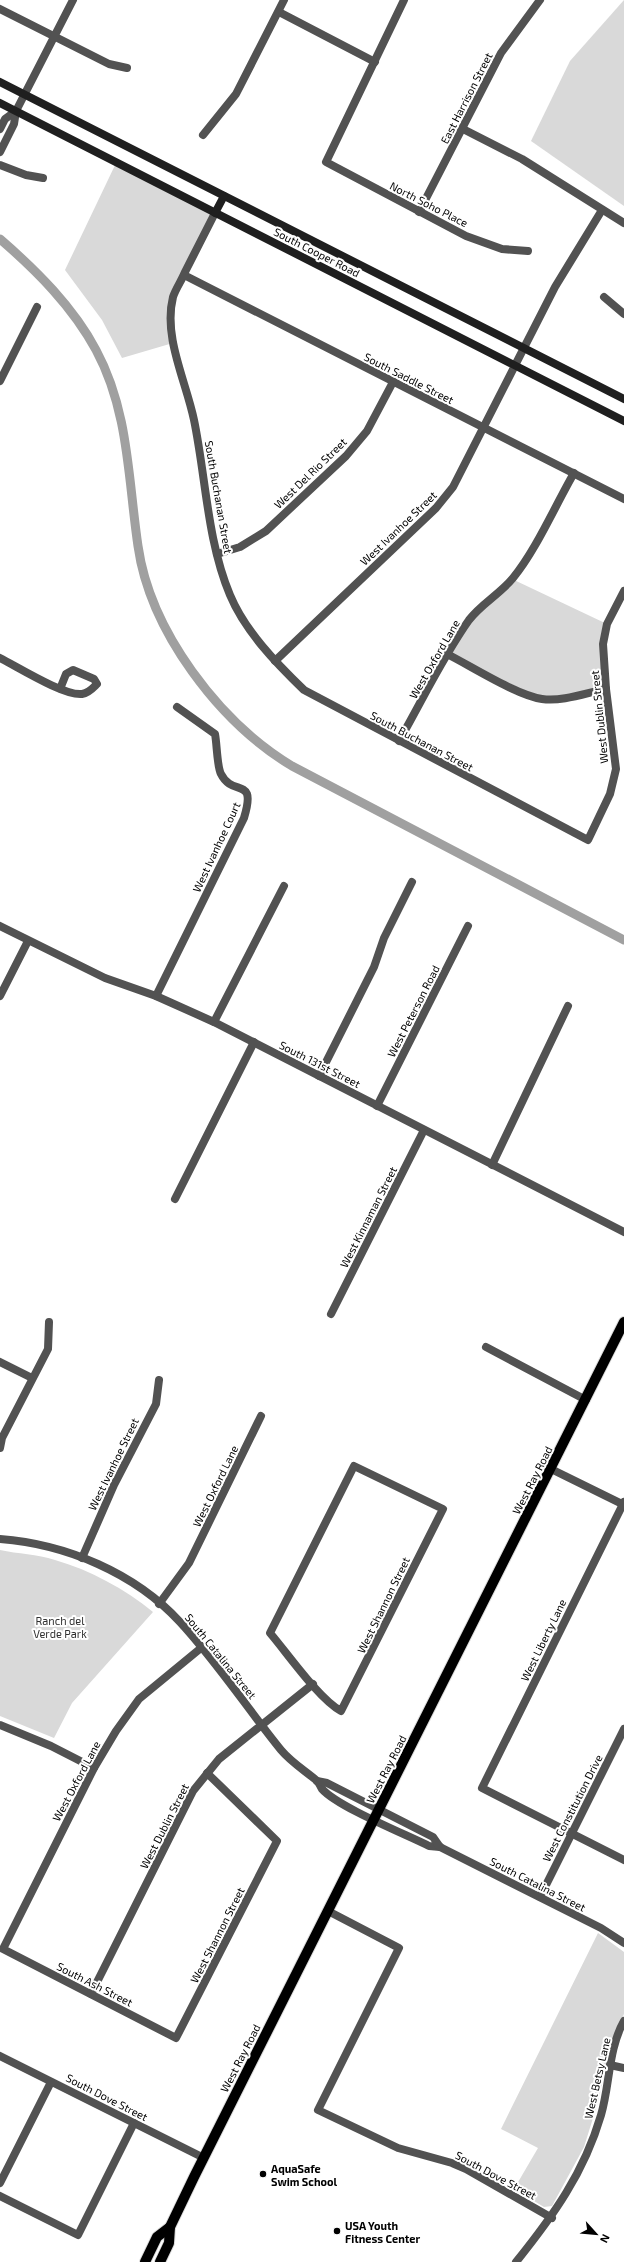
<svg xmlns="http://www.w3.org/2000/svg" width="624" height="2262" viewBox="0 0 624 2262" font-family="'Exo 2',sans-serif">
	<rect width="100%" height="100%" fill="#fff"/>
	<g fill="#d9d9d9">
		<path d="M624 0V206L531 141 570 61Z"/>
		<path d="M117 161 215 213 174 296 173 343 122 358 102 320 65 270Z"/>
		<path d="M512 579 607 624 606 689 543 699 447 654 470 619Z"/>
		<path d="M0 1550C18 1554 37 1554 55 1560 90 1570 125 1589 153 1612L72 1703 54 1738 0 1716Z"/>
		<path d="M598 1933 624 1952V2014L612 2042 598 2102 584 2147 552 2206 544 2207 514 2189 538 2148 501 2129Z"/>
	</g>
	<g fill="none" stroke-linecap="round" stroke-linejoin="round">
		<path stroke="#a0a0a0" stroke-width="9" d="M0 239C37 271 73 307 96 350 129 411 128 479 138 546 150 631 219 722 292 766L624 940"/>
		<defs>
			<g id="primary">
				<path d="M145 2262 157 2237 170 2227"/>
				<path d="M160 2262 169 2243 170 2227 194 2177 624 1322"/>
			</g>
		</defs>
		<use href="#primary" stroke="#dbdbdb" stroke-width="12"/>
		<g stroke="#525252" stroke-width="8">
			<path d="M404 0 326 162 466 236 502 249 528 251"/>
			<path d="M0 9 109 64 127 68"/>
			<path d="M279 12 375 62"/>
			<path d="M0 129 5 119 16 111"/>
			<path d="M463 129 522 159 624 223"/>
			<path d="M203 135 236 94 284 0"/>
			<path d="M0 152 14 124 16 111 73 0"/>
			<path d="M0 165 26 175 43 178"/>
			<path d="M419 212 501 53 540 0"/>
			<path d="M215 213C205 233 195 252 185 272 182 280 176 288 173 297 163 337 186 381 194 420 206 478 207 540 230 595 245 631 276 663 304 690L588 840 610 794 616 769 606 689 603 644 607 624 624 591"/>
			<path d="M184 275 624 499"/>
			<path d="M604 297 624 314"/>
			<path d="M0 381 37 307"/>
			<path d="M217 554 240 547 266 531 346 456 367 431 393 382"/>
			<path d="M447 654C471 666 516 695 542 699 562 702 586 693 606 689"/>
			<path d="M0 658C18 667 64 696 82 694 89 693 93 688 97 684L94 679 73 670 66 674 60 689"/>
			<path d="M275 661 436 508 453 487 555 287 602 210"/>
			<path d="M399 741C422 701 442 658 469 620 481 604 500 594 513 578 536 550 555 506 574 473"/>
			<path d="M0 926 105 978 156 996 214 1022 624 1232"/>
			<path d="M0 996 28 941"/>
			<path d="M156 996 244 818C257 775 233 798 221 774 217 767 217 744 215 734L177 707"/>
			<path d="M214 1022 284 886"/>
			<path d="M319 1076 374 967 384 938 412 882"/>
			<path d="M377 1106 468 926"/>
			<path d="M492 1165 568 1006"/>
			<path d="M175 1199 254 1042"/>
			<path d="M331 1314 424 1130"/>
			<path d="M486 1347 586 1400"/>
			<path d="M0 1362 32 1378"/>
			<path d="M0 1448 2 1438 48 1349 49 1322"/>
			<path d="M354 1466 443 1509 341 1711C319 1699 288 1654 270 1633Z"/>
			<path d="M551 1469 624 1505"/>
			<path d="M624 1502 482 1788 624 1860"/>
			<path d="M82 1558 114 1485 156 1404 159 1380"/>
			<path d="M159 1604 189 1563 261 1416"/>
			<path d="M201 1648 139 1699 116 1731 94 1768 3 1949 176 2038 277 1841 207 1773"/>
			<path d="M0 1725 51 1746 94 1768"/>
			<path d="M540 1897 624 1729"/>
			<path d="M328 1911 399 1948 318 2110 398 2148 452 2163 466 2169 552 2218"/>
			<path d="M91 1994 193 1791 219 1759 313 1684"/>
			<path d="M0 2056 204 2158"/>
			<path d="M610 2065 624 2068"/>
			<path d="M0 2183 51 2082"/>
			<path d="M0 2196 78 2235 134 2123"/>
			<path d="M516 2262C553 2216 584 2173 601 2115 610 2085 608 2049 624 2021"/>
		</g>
		<g stroke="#525252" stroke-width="8">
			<path d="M0 1539C66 1544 135 1573 180 1622 217 1662 247 1708 281 1750 291 1762 304 1770 316 1780 319 1782 320 1786 322 1789 338 1807 405 1834 429 1846L440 1847"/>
			<path d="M317 1781 327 1783 433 1837 440 1847 601 1928 624 1943"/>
		</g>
		<g stroke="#1f1f1f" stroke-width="8">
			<path d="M0 82 624 399"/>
			<path d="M0 103 624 421"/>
			<path d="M215 213 224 196"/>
		</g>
		<use href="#primary" stroke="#000" stroke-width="10"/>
	</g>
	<g fill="#000" stroke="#fff" stroke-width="1.5">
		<circle cx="263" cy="2174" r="4"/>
		<circle cx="337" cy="2231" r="4"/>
	</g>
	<g text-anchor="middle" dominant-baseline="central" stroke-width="4" stroke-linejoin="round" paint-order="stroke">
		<g font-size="11" fill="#000" stroke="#fff">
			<text transform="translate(466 98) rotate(-63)">East Harrison Street</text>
			<text transform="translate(429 204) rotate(27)">North Soho Place</text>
			<text transform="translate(317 252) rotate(27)">South Cooper Road</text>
			<text transform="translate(409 378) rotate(27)">South Saddle Street</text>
			<text transform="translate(310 473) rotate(-44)">West Del Rio Street</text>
			<text transform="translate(219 497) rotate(80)">South Buchanan Street</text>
			<text transform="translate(398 528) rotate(-44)">West Ivanhoe Street</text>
			<text transform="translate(434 659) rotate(-60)">West Oxford Lane</text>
			<text transform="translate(599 717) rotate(-96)">West Dublin Street</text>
			<text transform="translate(422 741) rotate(28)">South Buchanan Street</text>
			<text transform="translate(216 847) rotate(-65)">West Ivanhoe Court</text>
			<text transform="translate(413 1011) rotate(-63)">West Peterson Road</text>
			<text transform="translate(320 1064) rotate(27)">South 131st Street</text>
			<text transform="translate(368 1217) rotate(-63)">West Kinnaman Street</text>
			<text transform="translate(113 1464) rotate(-64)">West Ivanhoe Street</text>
			<text transform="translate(532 1480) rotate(-63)">West Ray Road</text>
			<text transform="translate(215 1486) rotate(-64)">West Oxford Lane</text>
			<text transform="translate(383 1605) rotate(-64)">West Shannon Street</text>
			<text transform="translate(543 1640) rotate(-64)">West Liberty Lane</text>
			<text transform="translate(221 1656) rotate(51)">South Catalina Street</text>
			<text transform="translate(386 1769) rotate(-63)">West Ray Road</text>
			<text transform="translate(76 1781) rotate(-62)">West Oxford Lane</text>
			<text transform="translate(572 1808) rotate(-63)">West Constitution Drive</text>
			<text transform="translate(164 1826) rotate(-63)">West Dublin Street</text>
			<text transform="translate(538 1884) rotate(27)">South Catalina Street</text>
			<text transform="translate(217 1935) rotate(-63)">West Shannon Street</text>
			<text transform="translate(95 1984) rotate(27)">South Ash Street</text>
			<text transform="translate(240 2058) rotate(-63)">West Ray Road</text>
			<text transform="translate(597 2078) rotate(-77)">West Betsy Lane</text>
			<text transform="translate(107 2097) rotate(27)">South Dove Street</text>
			<text transform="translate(496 2175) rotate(28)">South Dove Street</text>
		</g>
		<g font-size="11" fill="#303030" stroke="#fff">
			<text x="60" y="1620">Ranch del<tspan x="60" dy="13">Verde Park</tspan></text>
		</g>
		<g font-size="11" font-weight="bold" fill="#000" stroke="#fff" text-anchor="start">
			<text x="271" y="2168">AquaSafe<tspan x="271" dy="13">Swim School</tspan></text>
			<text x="345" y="2225">USA Youth<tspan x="345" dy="13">Fitness Center</tspan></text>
		</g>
	</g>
	<g transform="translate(596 2234) rotate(117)" stroke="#ffffff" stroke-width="3" paint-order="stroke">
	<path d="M0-3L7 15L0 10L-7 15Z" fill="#000000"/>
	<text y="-6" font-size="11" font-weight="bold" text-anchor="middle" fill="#000000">N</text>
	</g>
</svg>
